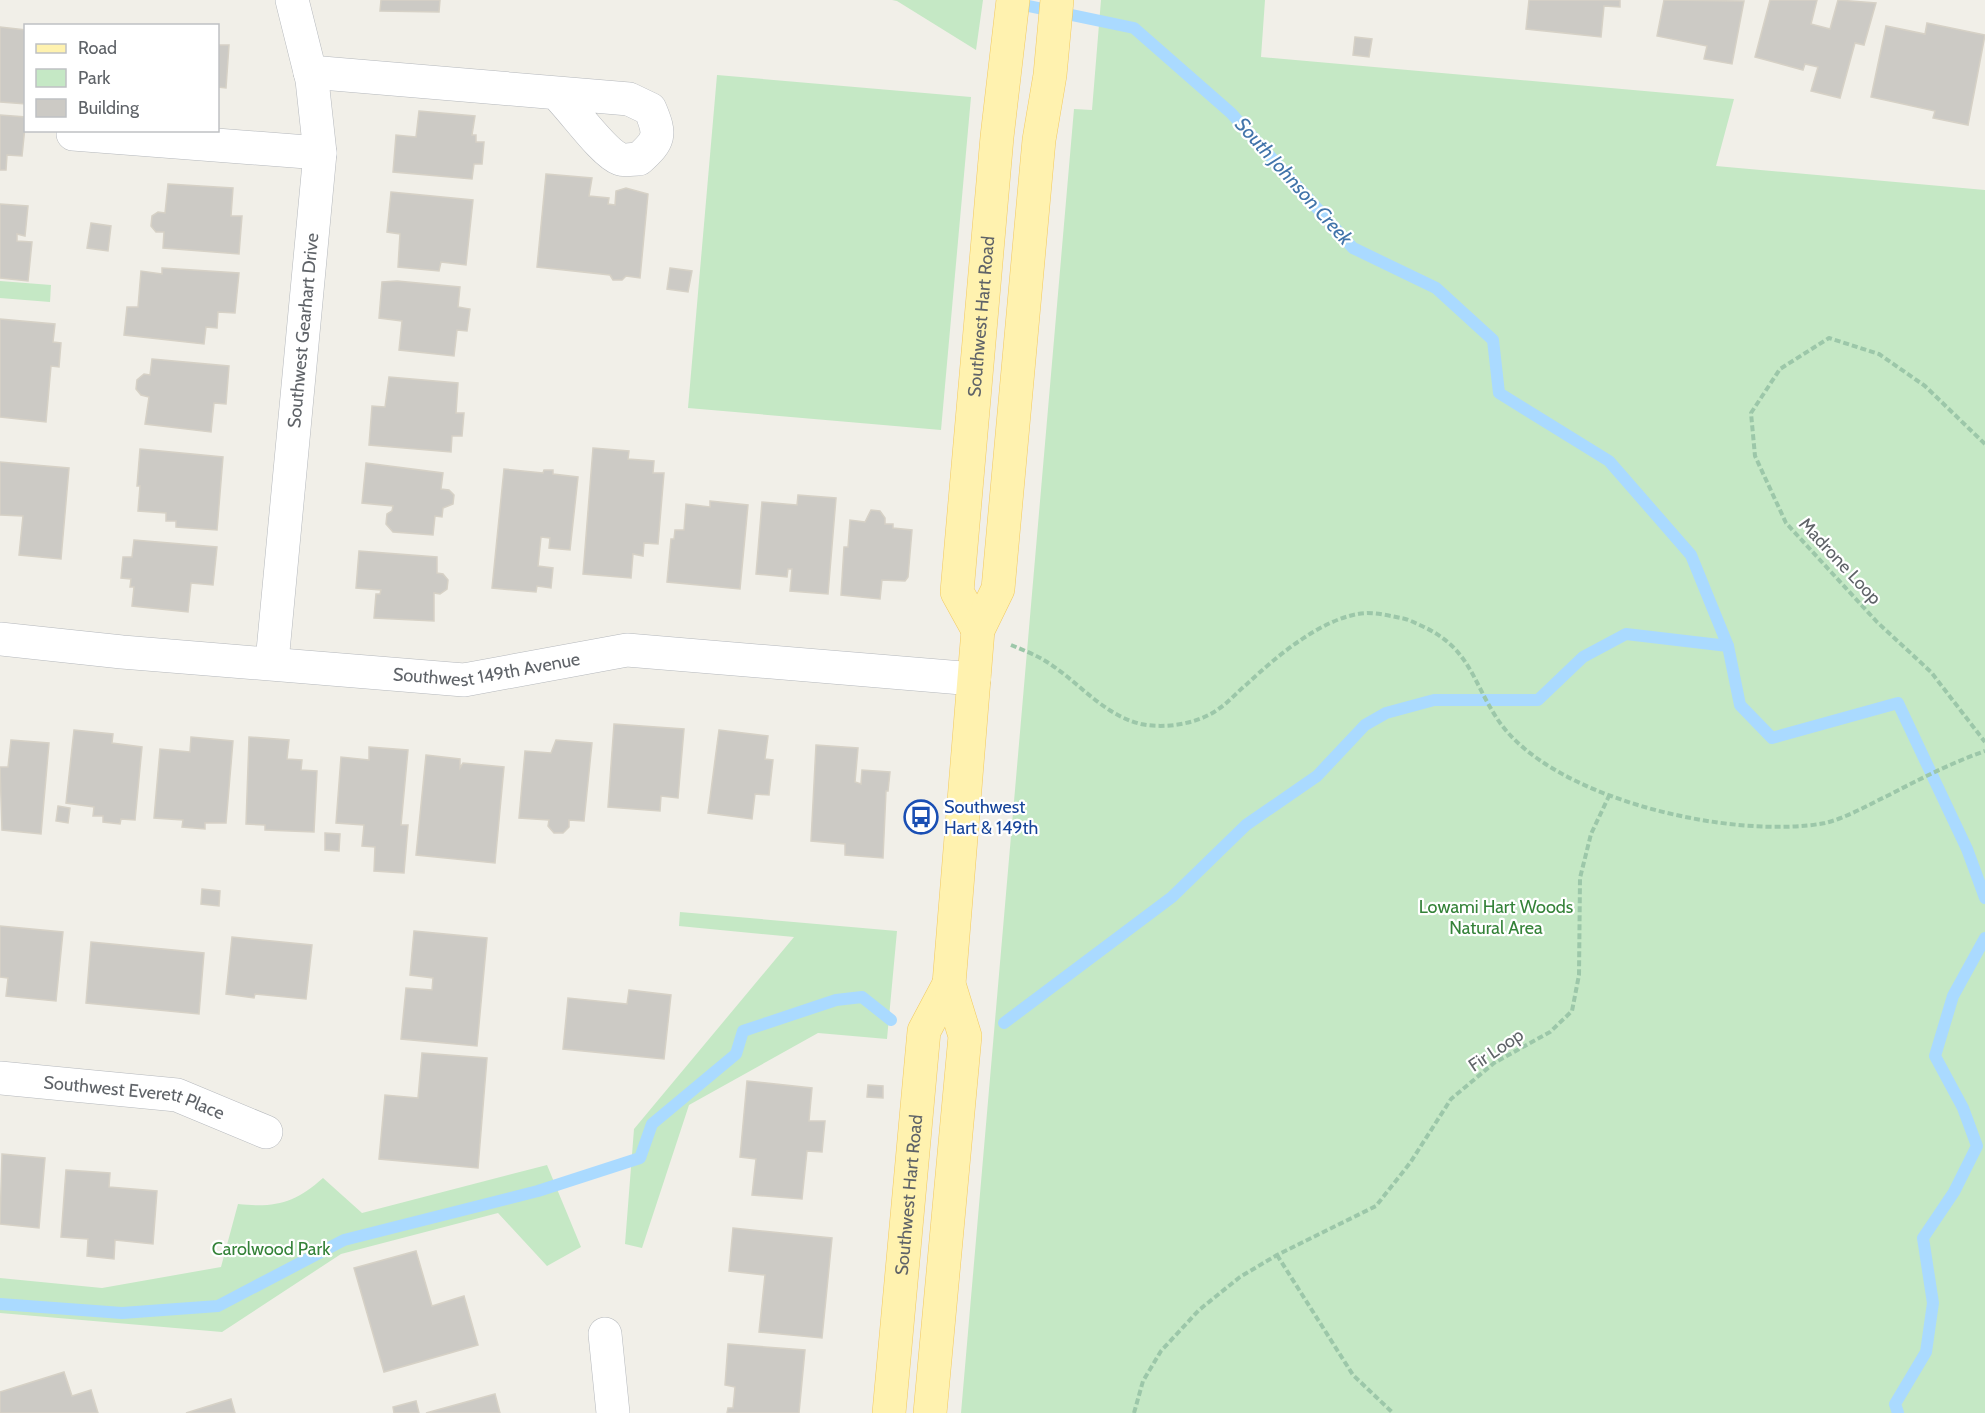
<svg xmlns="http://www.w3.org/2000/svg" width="1985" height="1413" viewBox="0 0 1985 1413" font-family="Cabin,sans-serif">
	<rect width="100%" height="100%" fill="#f1efe8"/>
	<g fill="#c5e8c5">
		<path d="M892 0H983L976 50 897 1Z"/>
		<path d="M1101 0H1265L1261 57 1734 99 1716 166 1985 190V1413H961L1074 109 1092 110Z"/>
		<path d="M717 75 971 97 941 430 688 408Z"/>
		<path d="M0 281 51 285 50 302 0 298Z"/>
		<path d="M680 912 897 931 887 1039 818 1033 689 1105 642 1248 625 1244 634 1129 794 937 679 926Z"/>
		<path d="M547 1165 581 1247 547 1266 498 1213 341 1254 222 1332 0 1313V1278L102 1288 221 1267 238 1204C275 1208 295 1203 323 1178L362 1213Z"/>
	</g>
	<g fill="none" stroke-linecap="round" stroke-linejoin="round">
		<g stroke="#aadaff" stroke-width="12">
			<path d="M1014 3 1134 28 1231 113 1353 248 1436 288 1493 340 1499 393 1609 461 1691 555 1728 646 1740 705 1772 738 1898 703 1967 849 1985 898"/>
			<path d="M1004 1023 1172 897 1246 825 1317 776 1365 725 1386 713 1434 700H1538L1583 657 1626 634 1728 646"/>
			<path d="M0 1304 122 1313 218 1306 344 1240 538 1191 640 1158 652 1124 736 1054 743 1031 836 1000 862 997 891 1020"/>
			<path d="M1898 1413 1895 1404 1926 1352 1933 1303 1923 1238 1954 1192 1977 1146 1963 1108 1935 1056 1953 996 1985 938"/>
		</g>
	</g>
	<g fill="#cccac5" stroke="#d6d1c6" stroke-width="1.5">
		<path d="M381 0H440L439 12 380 11Z"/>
		<path d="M1529 0H1620V7L1604 6 1601 37 1526 29Z"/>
		<path d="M1664 0 1744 1 1732 64 1704 59 1707 46 1657 36Z"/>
		<path d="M1770 0H1817L1811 24 1830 29 1838 0 1876 3 1864 45 1855 43 1840 98 1811 91 1818 67 1805 64 1803 70 1755 57Z"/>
		<path d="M1927 23 1985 35 1968 125 1933 118 1935 111 1871 97 1886 26 1925 34Z"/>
		<path d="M0 27 26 30V104L0 102Z"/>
		<path d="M1355 37 1372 39 1369 57 1353 55Z"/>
		<path d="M218 45H229L226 88 218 87Z"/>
		<path d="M419 111 475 116 472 135H476V142H484L482 164H474L472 179 393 172 396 135 416 137Z"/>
		<path d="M0 115 26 117 22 156 7 155 6 170H0Z"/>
		<path d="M546 174 592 178 589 196 609 198 608 204 615 205 616 191 626 188 648 194 640 278 626 276 622 280H613L610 275 537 267Z"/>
		<path d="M168 184 233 188 231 216H242L239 254 163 248 164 232H156L151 226 152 216 158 212 165 213Z"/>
		<path d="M391 192 473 200 466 265 441 262 439 271 398 267 400 234 387 232Z"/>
		<path d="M0 204 28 206 25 236 17 234V241L32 242 28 281 0 278Z"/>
		<path d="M91 223 111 226 108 251 87 248Z"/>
		<path d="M162 268 239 273 235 313 218 312 217 328 206 327 204 344 124 335 127 307H138L141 271 162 274Z"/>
		<path d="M670 268 692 271 688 292 667 289Z"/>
		<path d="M397 281 460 287 458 307 470 309 467 331 457 330 454 356 399 350 402 321 379 318 382 282Z"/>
		<path d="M0 319 55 324 53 342 61 343 59 367 51 366 46 422 0 417Z"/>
		<path d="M152 359 229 366 226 404 214 403 211 432 145 424 149 397 141 395 136 389 137 380 144 374 150 375Z"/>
		<path d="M389 377 458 383 456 413H464L462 436H452L451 452 369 445 372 406 385 407Z"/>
		<path d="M593 448 629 451 628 459 654 461 653 473H664L658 544 644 543 643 556 633 554 631 578 583 574Z"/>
		<path d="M140 449 223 457 217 530 176 527V521H166V513L138 511 140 486H137Z"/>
		<path d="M0 462 69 468 61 559 19 555 23 516 0 515Z"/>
		<path d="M366 463 443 473 441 489 449 490 454 495 453 504 443 508 442 517 435 516 433 535 393 532 386 524 387 514 392 511 393 506 362 503Z"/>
		<path d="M504 469 543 473 544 470H553V474L578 477 570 550 549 548 550 538 541 537 538 566 553 568 551 588 537 586 536 592 492 588Z"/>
		<path d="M798 495 836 498 828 594 790 591 792 569H788L787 577 756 574 762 502 797 505Z"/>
		<path d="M710 501 748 505 740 589 667 582 671 539H674L675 530H684L686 504 710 507Z"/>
		<path d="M871 510 880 511 885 518V524H893V528L912 530 908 577 905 581 882 580 880 599 841 595 844 547H848L850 520 865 522Z"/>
		<path d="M134 540 217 547 213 585 191 583 188 612 132 606 134 587H130L131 579 121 578 123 557H132Z"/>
		<path d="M359 551 437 557V573L443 574 448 580 447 589 440 594 434 593V621L374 618 376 594H380L381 590 356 588Z"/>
		<path d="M614 724 684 729 678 798 661 796 660 811 608 807Z"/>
		<path d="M74 730 113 734 112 743 142 747 135 820 121 819 120 824 103 822V816H93L94 807 66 803Z"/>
		<path d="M719 730 768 736 765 759 773 760 769 795 755 794 752 819 708 813Z"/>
		<path d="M191 737 233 741 226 823H205V829L182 827 183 820 154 818 160 749 190 752Z"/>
		<path d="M249 737 289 740 287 759 302 760 301 770 317 771 314 832 265 830V825L246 824Z"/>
		<path d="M11 740 49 743 41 834 2 830 0 767H8Z"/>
		<path d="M556 740 592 743 584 821 569 820V827L563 833H554L548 826 549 820 519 818 525 751 551 753Z"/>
		<path d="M816 745 858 748 855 782 861 784 862 770 890 772 888 791H886L883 858 845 855V844L811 841Z"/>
		<path d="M369 747 408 750 401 825H408L404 873 374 871 375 847 362 846 364 825 336 823 341 757 369 760Z"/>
		<path d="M426 755 460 759V768L463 763 504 767 495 863 416 855Z"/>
		<path d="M58 806 70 808 68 823 56 821Z"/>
		<path d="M325 833 340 834 339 851 325 850Z"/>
		<path d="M202 889 220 891 219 906 201 904Z"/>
		<path d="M0 926 63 932 56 1001 6 996 8 978 0 977Z"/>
		<path d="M414 931 487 938 477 1046 401 1039 406 988 432 990 433 978 410 975Z"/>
		<path d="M232 937 312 945 306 999 255 994 254 998 226 994Z"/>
		<path d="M91 942 204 953 199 1014 86 1003Z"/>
		<path d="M629 990 671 995 664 1059 563 1049 568 998 627 1004Z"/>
		<path d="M422 1053 487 1058 478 1168 379 1159 385 1095 418 1098Z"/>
		<path d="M747 1081 812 1088 809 1121H825L822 1152 807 1151 802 1199 752 1195 756 1159 740 1157Z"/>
		<path d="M868 1085 883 1086V1098L867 1097Z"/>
		<path d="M2 1154 45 1158 39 1228 0 1224Z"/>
		<path d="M66 1170 110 1173 109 1187 157 1191 153 1244 115 1240 114 1259 87 1256 88 1239 61 1237Z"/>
		<path d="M733 1228 832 1238 822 1338 759 1332 765 1275 729 1271Z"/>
		<path d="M416 1251 432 1306 464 1296 478 1345 384 1372 354 1268Z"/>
		<path d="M728 1344 805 1350 799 1413H727L728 1408H733L735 1387 725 1385Z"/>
		<path d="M64 1372 72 1396 91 1390 98 1413H0V1392Z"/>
		<path d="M495 1394 500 1413H426Z"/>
		<path d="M231 1399 235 1413H186Z"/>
		<path d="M416 1401 419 1413H394L393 1407Z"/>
	</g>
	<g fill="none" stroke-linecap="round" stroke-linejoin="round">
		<defs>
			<g id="minor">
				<path d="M310 72 629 99 650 109C661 135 660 140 639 159 633 159 625 161 620 159 603 153 572 108 556 93"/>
				<path d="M73 134 320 153"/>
				<path id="s1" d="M0 639 122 652 464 680 627 650 974 679"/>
				<path id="s2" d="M272 662 320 153 312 80 292 0"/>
				<path id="s3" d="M0 1078 177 1095 266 1132"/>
				<path d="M605 1334 613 1413"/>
			</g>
			<g id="major">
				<path id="s4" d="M978 630 957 592 997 137 1013 0"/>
				<path id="s5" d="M889 1413 924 1031 949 984"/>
				<path d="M930 1413 965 1036 949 984 978 630 998 589 1039 140 1050 75 1057 0"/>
			</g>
		</defs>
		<use href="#minor" stroke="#b5b8bc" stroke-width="34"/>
		<use href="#major" stroke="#f2c960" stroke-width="34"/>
		<g stroke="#9cc7a9" stroke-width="4" stroke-dasharray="6 3" stroke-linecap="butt">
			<path d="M1985 444 1925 386 1879 354 1829 338 1780 369 1751 413 1755 456 1786 523 1877 622 1931 672 1985 742"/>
			<path d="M1011 645C1023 650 1036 655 1047 662 1079 682 1103 715 1141 724 1165 729 1197 724 1217 710 1228 703 1237 692 1247 684 1277 656 1325 615 1367 613 1378 613 1391 616 1401 618 1408 619 1415 623 1422 626 1470 648 1472 681 1498 720 1552 800 1734 840 1825 823 1846 818 1868 805 1887 796 1920 779 1951 763 1985 751"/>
			<path d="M1277 1255 1353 1375 1393 1413"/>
			<path d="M1134 1413 1143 1381 1161 1351 1199 1310 1240 1277 1277 1255 1376 1206 1410 1163 1451 1099 1494 1063 1550 1032 1572 1011 1579 975 1580 878 1591 834 1609 796"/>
		</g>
		<use href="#minor" stroke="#fff" stroke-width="33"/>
		<use href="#major" stroke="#fff2af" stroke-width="33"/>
	</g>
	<defs>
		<symbol id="bus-ring" viewBox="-11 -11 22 22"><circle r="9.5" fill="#fff" stroke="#1a4fb4" stroke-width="1.5"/><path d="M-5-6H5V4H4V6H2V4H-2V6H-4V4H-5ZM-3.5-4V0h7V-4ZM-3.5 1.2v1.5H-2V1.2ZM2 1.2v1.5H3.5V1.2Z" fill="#1a4fb4"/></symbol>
	</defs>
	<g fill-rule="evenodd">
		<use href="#bus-ring" x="902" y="798" width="38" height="38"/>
	</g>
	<g text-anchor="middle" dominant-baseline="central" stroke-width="4.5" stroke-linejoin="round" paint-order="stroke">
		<g font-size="18" fill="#5f6368" stroke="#fff">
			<text stroke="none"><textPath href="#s4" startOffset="320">Southwest Hart Road</textPath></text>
			<text stroke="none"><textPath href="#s2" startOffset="333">Southwest Gearhart Drive</textPath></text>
			<text transform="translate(1840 561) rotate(47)">Madrone Loop</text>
			<text stroke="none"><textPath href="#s1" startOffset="489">Southwest 149th Avenue</textPath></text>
			<text transform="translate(1496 1050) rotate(-34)">Fir Loop</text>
			<text stroke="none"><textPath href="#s3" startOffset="136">Southwest Everett Place</textPath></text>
			<text stroke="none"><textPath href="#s5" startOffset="219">Southwest Hart Road</textPath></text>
		</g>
		<g font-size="18" fill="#164399" stroke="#fff" text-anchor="start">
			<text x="944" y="807">Southwest<tspan x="944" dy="21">Hart &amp; 149th</tspan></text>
		</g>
		<g font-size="18" fill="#348238" stroke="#fff">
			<text x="1496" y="907">Lowami Hart Woods<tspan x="1496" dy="21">Natural Area</tspan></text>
			<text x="271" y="1249">Carolwood Park</text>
		</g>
		<g font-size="20" font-style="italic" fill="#4174aa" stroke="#fff">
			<text transform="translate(1294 181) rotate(48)">South Johnson Creek</text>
		</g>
	</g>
	<rect x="24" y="24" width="195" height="108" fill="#ffffff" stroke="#bfc1c3" stroke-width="1.5"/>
	<rect x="36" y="44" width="30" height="9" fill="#fff2af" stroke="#bfc1c3" stroke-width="1.5"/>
	<text x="78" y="54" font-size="18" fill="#5f6368">Road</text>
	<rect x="36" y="69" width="30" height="18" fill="#c5e8c5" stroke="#bfc1c3" stroke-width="1.5"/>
	<text x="78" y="84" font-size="18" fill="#5f6368">Park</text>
	<rect x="36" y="99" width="30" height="18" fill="#cccac5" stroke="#bfc1c3" stroke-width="1.5"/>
	<text x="78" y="114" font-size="18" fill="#5f6368">Building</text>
</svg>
